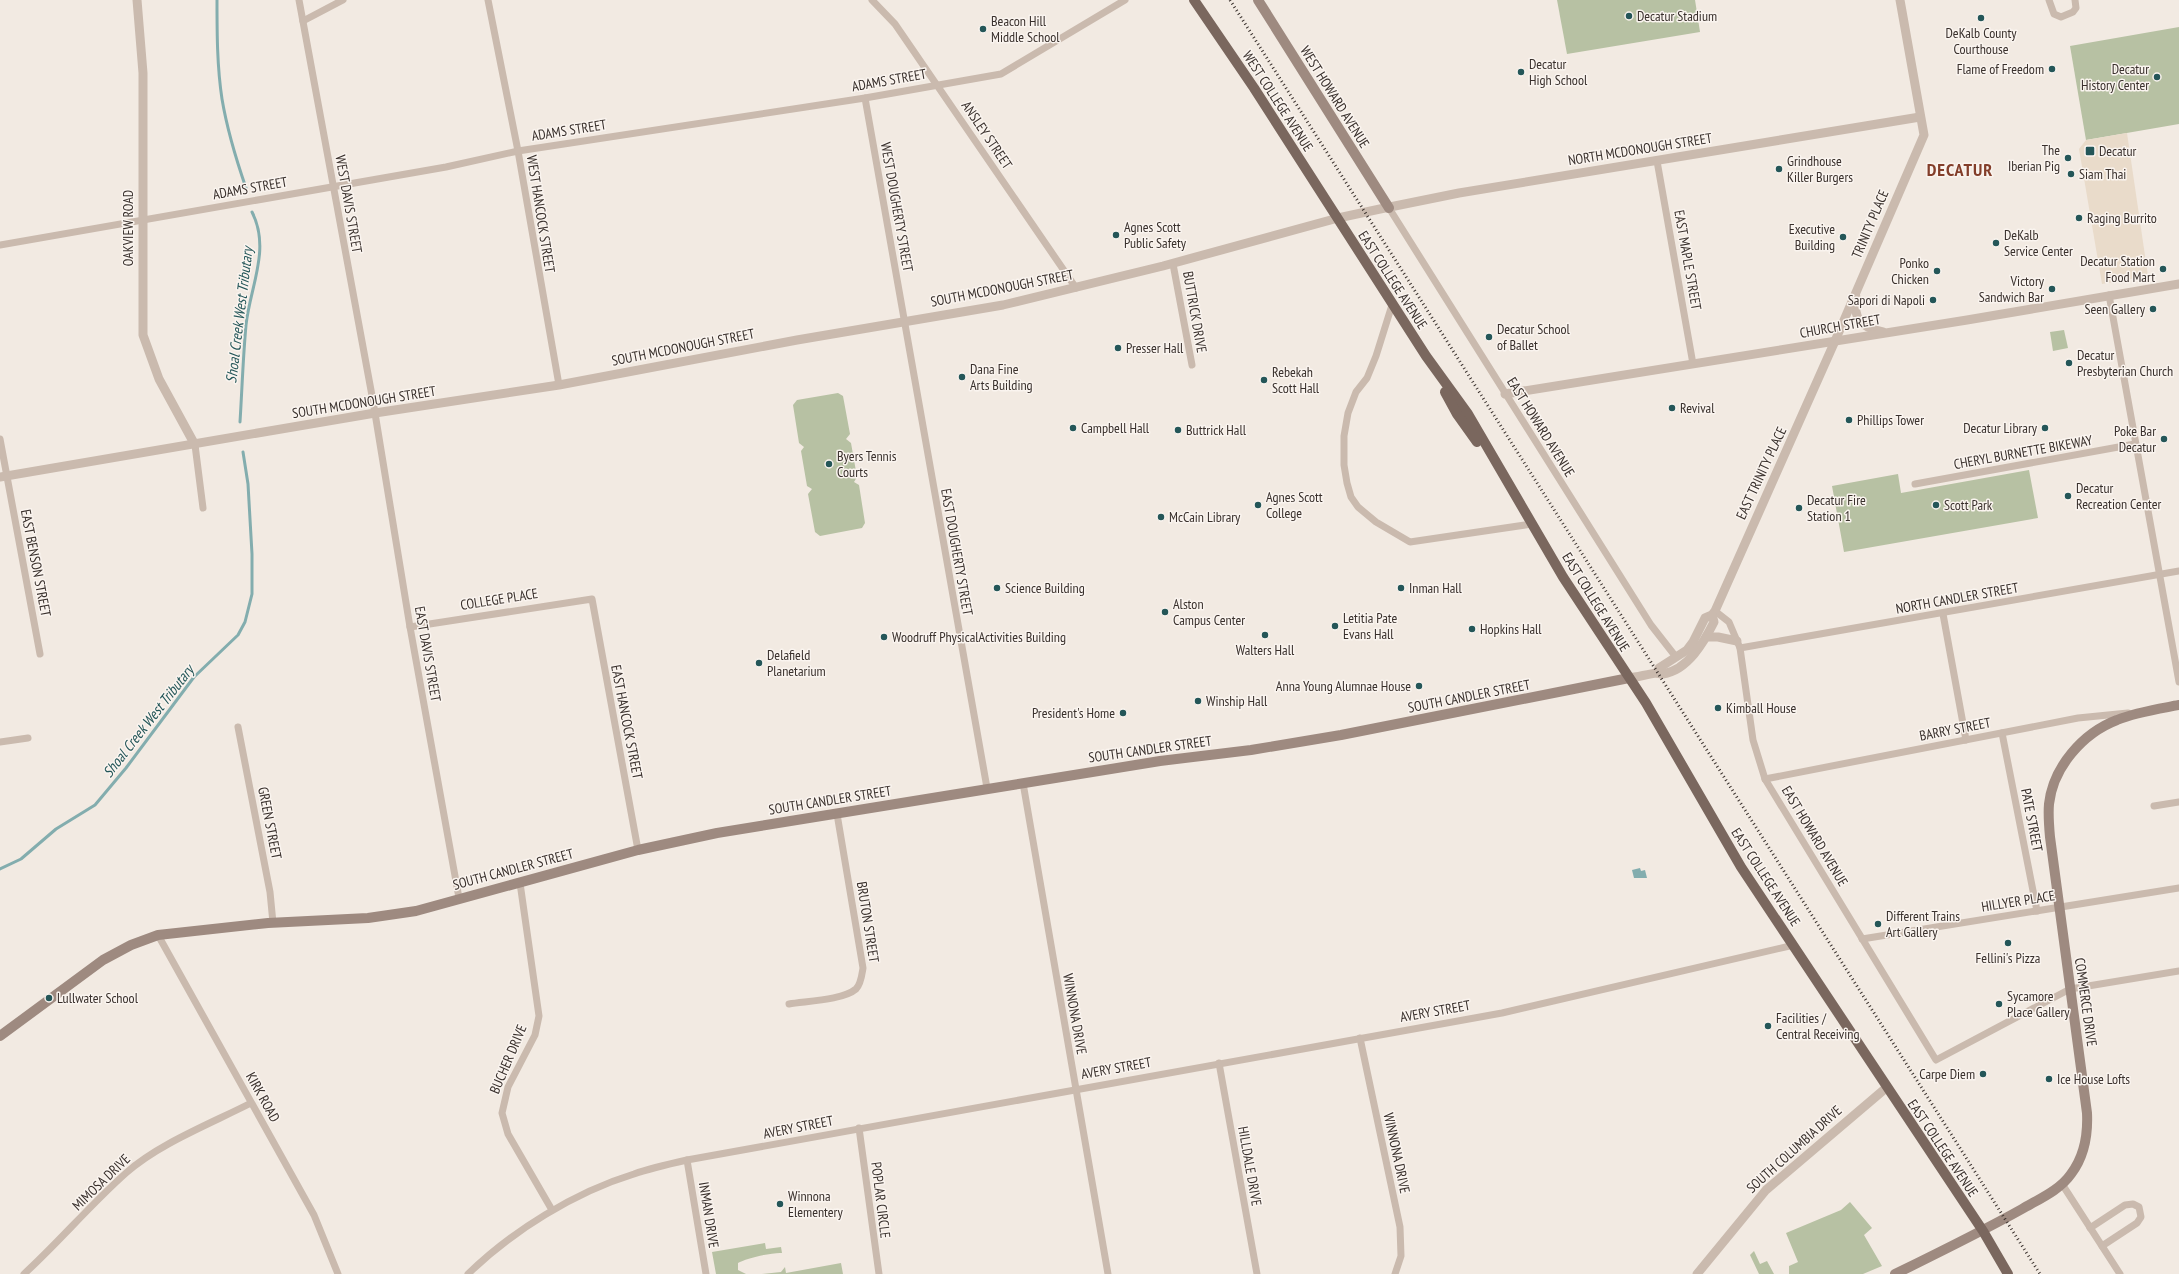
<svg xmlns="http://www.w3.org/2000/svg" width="2179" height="1274" viewBox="0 0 2179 1274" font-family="'PT Sans Narrow',sans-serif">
	<rect width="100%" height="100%" fill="#f2eae2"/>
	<g fill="#b7c1a3">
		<path d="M1557 0H1695L1700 32 1567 54Z"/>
		<path d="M2179 27V124L2086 140 2070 46Z"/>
		<path d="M2064 330 2068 348 2053 351 2050 332Z"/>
		<path d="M838 393 843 396 850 434 846 439 851 443 857 477 854 482 859 485 865 523 862 528 820 536 815 532 808 494 812 489 807 486 801 451 804 447 799 443 793 405 797 400Z"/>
		<path d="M2029 470 2038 518 1844 552 1832 486 1898 474 1901 493Z"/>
		<path d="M1850 1202 1872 1228 1864 1235 1882 1266 1863 1274H1789V1266L1798 1262 1786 1233 1841 1210Z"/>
		<path d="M765 1243 766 1249 781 1247 782 1253C774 1252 746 1258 738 1263V1270L746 1274H716L712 1252Z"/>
		<path d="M1754 1251 1760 1264 1767 1261 1774 1274H1759L1750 1255Z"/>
		<path d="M841 1263 843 1274H762L781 1272 785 1267 786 1273Z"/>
	</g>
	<path fill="#e9dbca" d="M2127 133 2148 276 2102 284 2079 149 2086 140Z"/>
	<path fill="#83adae" d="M1640 868 1641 871 1645 870 1647 878H1634L1632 870Z"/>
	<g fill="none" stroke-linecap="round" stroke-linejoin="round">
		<g stroke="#83adae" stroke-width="3">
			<path d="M217 0C217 33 217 66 222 99 227 129 236 159 246 188"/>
			<path d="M240 422C242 390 243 358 246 325 250 287 271 249 252 212"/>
			<path d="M0 869 21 859 56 829 95 805 126 768 194 677 238 635 245 622 252 594V554L248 484 243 452"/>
		</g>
		<g stroke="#cabaae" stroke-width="7">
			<path d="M299 0 373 401 410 627 459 898"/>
			<path d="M488 0 518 151 559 385"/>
			<path d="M872 0 895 24 1076 288"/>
			<path d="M2049 0 2054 14 2061 17 2073 12 2076 8 2075 0"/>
			<path d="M303 21 343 0"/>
			<path d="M865 98 987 788"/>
			<path d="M1657 161 1693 364"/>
			<path d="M1389 208 1651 625 1676 657"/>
			<path d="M0 245 446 167 518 151 865 98 1001 74 1125 0"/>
			<path d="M1173 264 1192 365"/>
			<path d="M2109 295 2179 682"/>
			<path d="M1392 305 1376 356 1367 378 1356 392 1348 413 1344 436V465L1347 483 1351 497 1358 507 1376 522 1410 542 1532 524"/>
			<path d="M0 439 40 654"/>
			<path d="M195 445 203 508"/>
			<path d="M1915 484 2135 444"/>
			<path d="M1715 611 1729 622 1740 648 1753 740 1765 779 1936 1060 2070 989 2179 971"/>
			<path d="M1943 614 1966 740"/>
			<path d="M410 627 592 599 638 850"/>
			<path d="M1740 648 2179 571"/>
			<path d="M238 727 270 892 273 923"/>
			<path d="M2002 733 2037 911"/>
			<path d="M0 742 28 738"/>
			<path d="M1765 779 2078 718 2128 713"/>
			<path d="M1023 783 1108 1274"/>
			<path d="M2154 806 2179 802"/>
			<path d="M520 883 539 1016 535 1035 508 1087 502 1113 508 1134 552 1210"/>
			<path d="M158 935 314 1215 338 1274"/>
			<path d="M1862 939 2179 888"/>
			<path d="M789 1004C807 1001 843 1000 856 989 861 984 862 974 863 968L837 814"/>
			<path d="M1360 1038 1400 1227 1401 1256 1395 1274"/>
			<path d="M1219 1063 1257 1274"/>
			<path d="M859 1128 879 1274"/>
			<path d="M687 1160 706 1274"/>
			<path d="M2062 1184 2120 1274"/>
			<path d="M2090 1228 2125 1205 2133 1204 2139 1207 2141 1217 2137 1223 2102 1246"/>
			<path d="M24 1274C59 1242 90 1205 126 1173 158 1144 212 1123 251 1103"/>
			<path d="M468 1274C512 1231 575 1192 634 1174 651 1168 669 1164 687 1160L1502 1013 1794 945"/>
		</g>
		<g stroke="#cabaae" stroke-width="9">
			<path d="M137 0 143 73V335L159 379 195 445"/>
			<path d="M1856 297C1853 320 1861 327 1883 332"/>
			<path d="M1505 394 1967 320 2179 284"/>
			<path d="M0 477 375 413 559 385 797 340 1003 305 1163 266 1338 218 1380 209 1459 193 1920 117"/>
			<path d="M1707 637H1718L1737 641"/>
			<path d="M1658 673 1659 668 1687 650 1693 642 1705 618 1712 615 1715 611 1835 341 1924 135 1900 0"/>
			<path d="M1629 678C1638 677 1648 674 1657 673 1659 673 1661 675 1663 674 1688 670 1704 642 1714 622L1712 615"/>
			<path d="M1697 1274 1766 1190 1886 1088"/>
		</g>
		<g stroke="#9e8a80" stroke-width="10">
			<path d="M1258 0 1389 208"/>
			<path d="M0 1036 103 960 131 945 158 935 268 923 368 918 416 911 638 850 717 833 1160 761 1251 750 1341 735 1629 678"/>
			<path d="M1895 1274C1938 1253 1981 1232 2022 1209 2039 1199 2060 1190 2071 1174 2084 1157 2088 1134 2087 1113L2050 837C2049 826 2048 815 2049 804 2053 767 2083 733 2117 720 2136 712 2158 709 2179 705"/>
		</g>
		<g stroke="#7a675e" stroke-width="10">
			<path d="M1194 0 1254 88 1426 356 1468 414 1563 577 1646 703 1741 867 1983 1231 2008 1274"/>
			<path d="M1445 392 1457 414 1477 442"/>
		</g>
		<path stroke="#39302c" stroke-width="3" stroke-dasharray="1 3" stroke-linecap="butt" d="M1230 0 2040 1274"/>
	</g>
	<g fill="#245658" stroke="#faf4ef" stroke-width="1.5">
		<circle cx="1629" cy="16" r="4"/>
		<circle cx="1981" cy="18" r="4"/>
		<circle cx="983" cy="29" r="4"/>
		<circle cx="2052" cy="69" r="4"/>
		<circle cx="1521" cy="72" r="4"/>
		<circle cx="2157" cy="77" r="4"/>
		<rect x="2085" y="146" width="10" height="10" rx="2"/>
		<circle cx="2068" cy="158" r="4"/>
		<circle cx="1779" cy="169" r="4"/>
		<circle cx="2071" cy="174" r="4"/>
		<circle cx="2079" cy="218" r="4"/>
		<circle cx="1116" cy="235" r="4"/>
		<circle cx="1843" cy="237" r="4"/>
		<circle cx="1996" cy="243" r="4"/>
		<circle cx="2163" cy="269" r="4"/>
		<circle cx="1937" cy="271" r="4"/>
		<circle cx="2052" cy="289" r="4"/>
		<circle cx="1933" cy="300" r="4"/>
		<circle cx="2153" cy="309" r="4"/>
		<circle cx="1489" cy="337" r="4"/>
		<circle cx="1118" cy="348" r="4"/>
		<circle cx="2069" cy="363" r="4"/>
		<circle cx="962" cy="377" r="4"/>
		<circle cx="1264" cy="380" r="4"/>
		<circle cx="1672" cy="408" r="4"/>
		<circle cx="1849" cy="420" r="4"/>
		<circle cx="1073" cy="428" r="4"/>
		<circle cx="2045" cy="428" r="4"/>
		<circle cx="1178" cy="430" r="4"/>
		<circle cx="2164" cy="439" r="4"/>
		<circle cx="829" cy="464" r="4"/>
		<circle cx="2068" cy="496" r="4"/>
		<circle cx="1258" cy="505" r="4"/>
		<circle cx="1936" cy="505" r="4"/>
		<circle cx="1799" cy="508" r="4"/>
		<circle cx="1161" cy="517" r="4"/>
		<circle cx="997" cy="588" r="4"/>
		<circle cx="1401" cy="588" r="4"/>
		<circle cx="1165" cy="612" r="4"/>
		<circle cx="1335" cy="626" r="4"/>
		<circle cx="1472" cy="629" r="4"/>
		<circle cx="1265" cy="635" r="4"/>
		<circle cx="884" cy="637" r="4"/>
		<circle cx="759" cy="663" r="4"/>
		<circle cx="1419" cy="686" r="4"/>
		<circle cx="1198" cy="701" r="4"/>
		<circle cx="1718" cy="708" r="4"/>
		<circle cx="1123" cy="713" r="4"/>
		<circle cx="1878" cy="924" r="4"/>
		<circle cx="2008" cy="943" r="4"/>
		<circle cx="49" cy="998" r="4"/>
		<circle cx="1999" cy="1004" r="4"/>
		<circle cx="1768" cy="1026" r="4"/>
		<circle cx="1983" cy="1074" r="4"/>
		<circle cx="2049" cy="1079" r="4"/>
		<circle cx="780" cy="1204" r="4"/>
	</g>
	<g text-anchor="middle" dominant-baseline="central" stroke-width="3" stroke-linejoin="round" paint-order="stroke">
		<g font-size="14" fill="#39302c" stroke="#faf4ef" text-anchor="start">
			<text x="1637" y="16">Decatur Stadium</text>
			<text x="991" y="21">Beacon Hill<tspan x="991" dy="16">Middle School</tspan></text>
			<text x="1981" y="33" text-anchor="middle">DeKalb County<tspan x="1981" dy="16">Courthouse</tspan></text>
			<text x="1529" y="64">Decatur<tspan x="1529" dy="16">High School</tspan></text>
			<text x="2044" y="69" text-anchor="end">Flame of Freedom</text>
			<text x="2149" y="69" text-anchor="end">Decatur<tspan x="2149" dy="16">History Center</tspan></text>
			<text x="2060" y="150" text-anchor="end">The<tspan x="2060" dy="16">Iberian Pig</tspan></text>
			<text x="2099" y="151">Decatur</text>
			<text x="1787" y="161">Grindhouse<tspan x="1787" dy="16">Killer Burgers</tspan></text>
			<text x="2079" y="174">Siam Thai</text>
			<text x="2087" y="218">Raging Burrito</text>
			<text x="1124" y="227">Agnes Scott<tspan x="1124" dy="16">Public Safety</tspan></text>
			<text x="1835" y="229" text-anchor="end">Executive<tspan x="1835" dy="16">Building</tspan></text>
			<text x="2004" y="235">DeKalb<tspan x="2004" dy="16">Service Center</tspan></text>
			<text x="2155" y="261" text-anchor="end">Decatur Station<tspan x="2155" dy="16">Food Mart</tspan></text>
			<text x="1929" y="263" text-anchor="end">Ponko<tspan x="1929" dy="16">Chicken</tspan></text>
			<text x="2044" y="281" text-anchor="end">Victory<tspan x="2044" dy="16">Sandwich Bar</tspan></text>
			<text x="1925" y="300" text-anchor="end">Sapori di Napoli</text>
			<text x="2145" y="309" text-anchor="end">Seen Gallery</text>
			<text x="1497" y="329">Decatur School<tspan x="1497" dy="16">of Ballet</tspan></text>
			<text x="1126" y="348">Presser Hall</text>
			<text x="2077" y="355">Decatur<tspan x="2077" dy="16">Presbyterian Church</tspan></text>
			<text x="970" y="369">Dana Fine<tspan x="970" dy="16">Arts Building</tspan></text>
			<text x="1272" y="372">Rebekah<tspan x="1272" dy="16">Scott Hall</tspan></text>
			<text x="1680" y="408">Revival</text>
			<text x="1857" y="420">Phillips Tower</text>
			<text x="1081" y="428">Campbell Hall</text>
			<text x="2037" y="428" text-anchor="end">Decatur Library</text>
			<text x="1186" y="430">Buttrick Hall</text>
			<text x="2156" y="431" text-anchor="end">Poke Bar<tspan x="2156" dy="16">Decatur</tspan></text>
			<text x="837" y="456">Byers Tennis<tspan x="837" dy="16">Courts</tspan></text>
			<text x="2076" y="488">Decatur<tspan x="2076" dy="16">Recreation Center</tspan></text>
			<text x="1266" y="497">Agnes Scott<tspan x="1266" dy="16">College</tspan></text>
			<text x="1807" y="500">Decatur Fire<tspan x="1807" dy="16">Station 1</tspan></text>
			<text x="1944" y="505">Scott Park</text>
			<text x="1169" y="517">McCain Library</text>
			<text x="1005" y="588">Science Building</text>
			<text x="1409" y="588">Inman Hall</text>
			<text x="1173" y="604">Alston<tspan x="1173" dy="16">Campus Center</tspan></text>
			<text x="1343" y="618">Letitia Pate<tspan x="1343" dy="16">Evans Hall</tspan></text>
			<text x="1480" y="629">Hopkins Hall</text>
			<text x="892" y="637">Woodruff PhysicalActivities Building</text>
			<text x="1265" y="650" text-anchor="middle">Walters Hall</text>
			<text x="767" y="655">Delafield<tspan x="767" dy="16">Planetarium</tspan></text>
			<text x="1411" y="686" text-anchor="end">Anna Young Alumnae House</text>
			<text x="1206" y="701">Winship Hall</text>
			<text x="1726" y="708">Kimball House</text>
			<text x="1115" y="713" text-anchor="end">President's Home</text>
			<text x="1886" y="916">Different Trains<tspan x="1886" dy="16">Art Gallery</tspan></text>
			<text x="2008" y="958" text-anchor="middle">Fellini's Pizza</text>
			<text x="2007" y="996">Sycamore<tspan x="2007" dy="16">Place Gallery</tspan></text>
			<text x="57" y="998">Lullwater School</text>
			<text x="1776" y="1018">Facilities /<tspan x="1776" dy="16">Central Receiving</tspan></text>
			<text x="1975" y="1074" text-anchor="end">Carpe Diem</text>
			<text x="2057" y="1079">Ice House Lofts</text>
			<text x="788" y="1196">Winnona<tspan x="788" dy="16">Elementery</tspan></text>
		</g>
		<g font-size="14" fill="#39302c" stroke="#faf4ef">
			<text transform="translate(889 80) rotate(-10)">ADAMS STREET</text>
			<text transform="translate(1335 97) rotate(58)">WEST HOWARD AVENUE</text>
			<text transform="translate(1278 101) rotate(57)">WEST COLLEGE AVENUE</text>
			<text transform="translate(569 130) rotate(-9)">ADAMS STREET</text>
			<text transform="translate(987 135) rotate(56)">ANSLEY STREET</text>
			<text transform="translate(1640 149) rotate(-9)">NORTH MCDONOUGH STREET</text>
			<text transform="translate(250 188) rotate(-10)">ADAMS STREET</text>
			<text transform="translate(349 204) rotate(80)">WEST DAVIS STREET</text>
			<text transform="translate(897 207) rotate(80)">WEST DOUGHERTY STREET</text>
			<text transform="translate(541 214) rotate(81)">WEST HANCOCK STREET</text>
			<text transform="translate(1870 224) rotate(-67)">TRINITY PLACE</text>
			<text transform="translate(128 228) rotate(-90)">OAKVIEW ROAD</text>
			<text transform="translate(1688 260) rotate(80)">EAST MAPLE STREET</text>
			<text transform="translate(1393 280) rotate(57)">EAST COLLEGE AVENUE</text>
			<text transform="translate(1002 288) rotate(-11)">SOUTH MCDONOUGH STREET</text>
			<text transform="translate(1195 312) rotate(80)">BUTTRICK DRIVE</text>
			<text transform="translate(1840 326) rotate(-10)">CHURCH STREET</text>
			<text transform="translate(683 347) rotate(-11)">SOUTH MCDONOUGH STREET</text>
			<text transform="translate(364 402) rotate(-9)">SOUTH MCDONOUGH STREET</text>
			<text transform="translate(1541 427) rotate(58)">EAST HOWARD AVENUE</text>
			<text transform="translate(2023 452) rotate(-10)">CHERYL BURNETTE BIKEWAY</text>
			<text transform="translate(1761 473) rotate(-65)">EAST TRINITY PLACE</text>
			<text transform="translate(957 552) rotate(80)">EAST DOUGHERTY STREET</text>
			<text transform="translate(36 563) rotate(79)">EAST BENSON STREET</text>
			<text transform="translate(1957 598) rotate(-10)">NORTH CANDLER STREET</text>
			<text transform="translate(499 599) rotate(-9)">COLLEGE PLACE</text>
			<text transform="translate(1596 602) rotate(58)">EAST COLLEGE AVENUE</text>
			<text transform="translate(428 654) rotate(80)">EAST DAVIS STREET</text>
			<text transform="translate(1469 696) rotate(-11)">SOUTH CANDLER STREET</text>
			<text transform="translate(627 722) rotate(79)">EAST HANCOCK STREET</text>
			<text transform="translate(1955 729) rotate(-11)">BARRY STREET</text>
			<text transform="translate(1150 749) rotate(-8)">SOUTH CANDLER STREET</text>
			<text transform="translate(830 800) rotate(-9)">SOUTH CANDLER STREET</text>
			<text transform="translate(2032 820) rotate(79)">PATE STREET</text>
			<text transform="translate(270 823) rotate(79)">GREEN STREET</text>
			<text transform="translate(1815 836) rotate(59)">EAST HOWARD AVENUE</text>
			<text transform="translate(513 869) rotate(-15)">SOUTH CANDLER STREET</text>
			<text transform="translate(1766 877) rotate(57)">EAST COLLEGE AVENUE</text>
			<text transform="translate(2018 901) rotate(-9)">HILLYER PLACE</text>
			<text transform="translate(868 922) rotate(81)">BRUTON STREET</text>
			<text transform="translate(2086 1002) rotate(82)">COMMERCE DRIVE</text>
			<text transform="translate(1435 1011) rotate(-10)">AVERY STREET</text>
			<text transform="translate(1075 1014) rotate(80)">WINNONA DRIVE</text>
			<text transform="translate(508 1059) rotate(-67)">BUCHER DRIVE</text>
			<text transform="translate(1116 1068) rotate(-10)">AVERY STREET</text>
			<text transform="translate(263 1097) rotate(61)">KIRK ROAD</text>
			<text transform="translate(798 1127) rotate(-11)">AVERY STREET</text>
			<text transform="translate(1943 1148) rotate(56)">EAST COLLEGE AVENUE</text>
			<text transform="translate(1794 1149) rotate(-42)">SOUTH COLUMBIA DRIVE</text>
			<text transform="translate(1397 1153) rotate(78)">WINNONA DRIVE</text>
			<text transform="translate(1250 1166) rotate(80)">HILLDALE DRIVE</text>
			<text transform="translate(101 1182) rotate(-44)">MIMOSA DRIVE</text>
			<text transform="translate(881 1200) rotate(83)">POPLAR CIRCLE</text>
			<text transform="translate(709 1215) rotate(81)">INMAN DRIVE</text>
		</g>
		<g font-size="15" font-style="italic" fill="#245658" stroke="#faf4ef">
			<text transform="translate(239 315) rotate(-83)">Shoal Creek West Tributary</text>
			<text transform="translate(148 721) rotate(-52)">Shoal Creek West Tributary</text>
		</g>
		<g font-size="18" font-weight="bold" letter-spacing="1" fill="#833e2a" stroke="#faf4ef">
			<text x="1960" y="169">DECATUR</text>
		</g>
	</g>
</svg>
